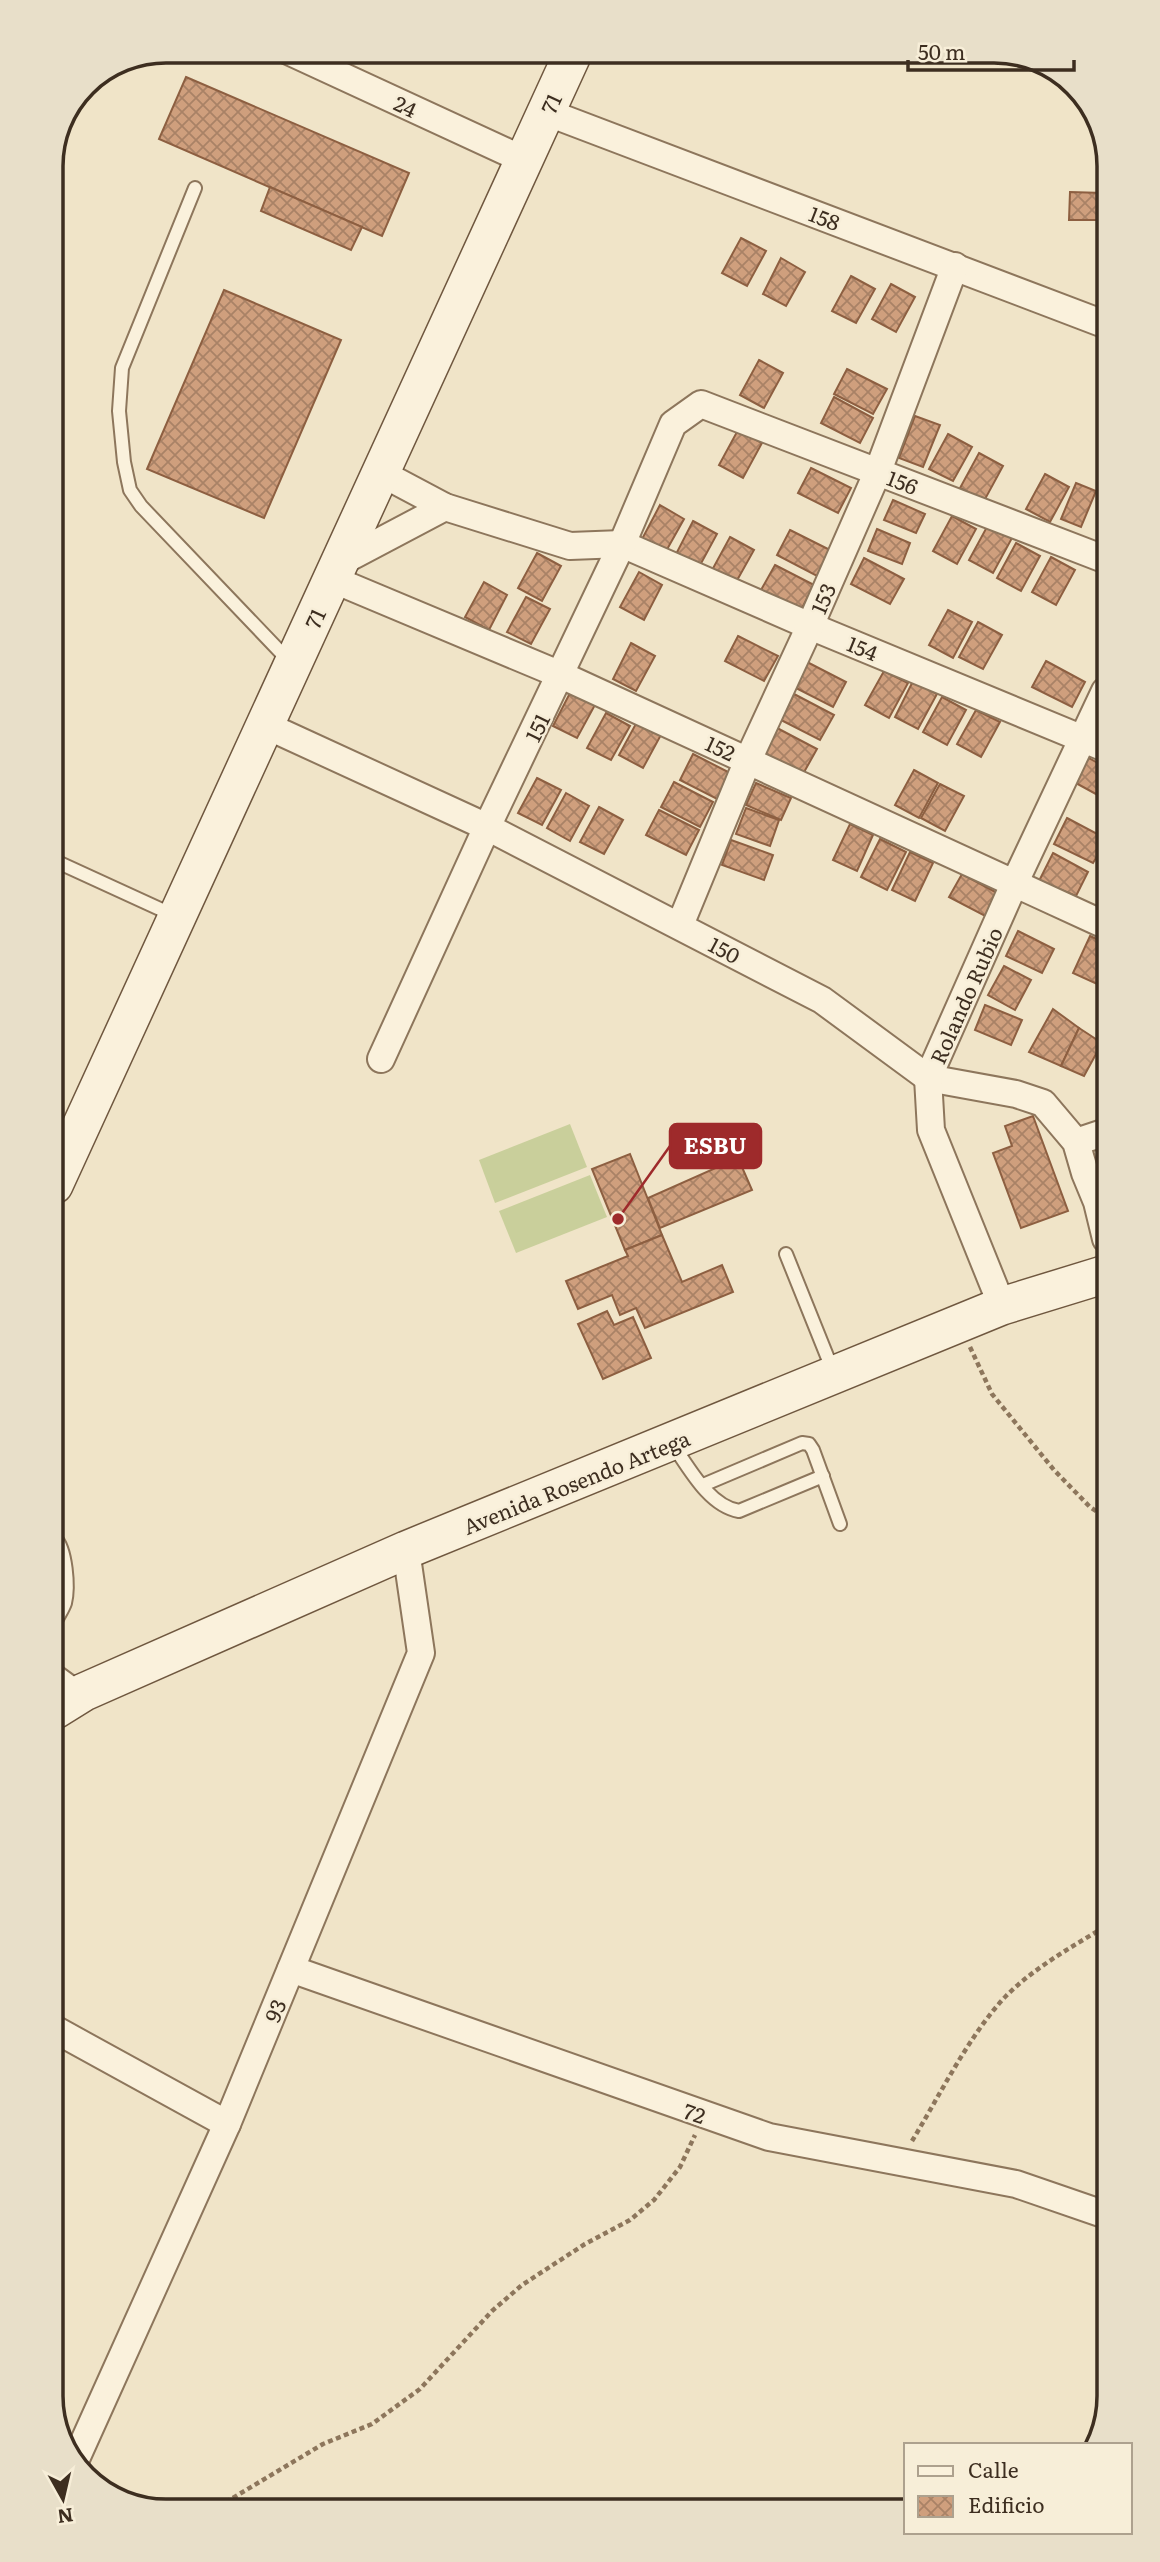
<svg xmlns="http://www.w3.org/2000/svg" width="1160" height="2562" viewBox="0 0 1160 2562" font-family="Literata,serif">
	<defs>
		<pattern id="building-cross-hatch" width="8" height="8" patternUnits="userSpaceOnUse" patternTransform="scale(1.75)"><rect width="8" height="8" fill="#cf9f7d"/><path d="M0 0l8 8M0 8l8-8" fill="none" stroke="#a98266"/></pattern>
	</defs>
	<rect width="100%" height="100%" fill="#f0e4c8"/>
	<g fill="#c9cf9b">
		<path d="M570 1124 587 1167 495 1203 479 1160Z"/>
		<path d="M590 1175 607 1217 516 1253 499 1211Z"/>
	</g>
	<g fill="url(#building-cross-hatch)" stroke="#8d5f41" stroke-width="2">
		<path d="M186 77 409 173 382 236 159 139Z"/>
		<path d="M270 187 362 227 351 250 261 211Z"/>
		<path d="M1070 192 1103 193V220H1069Z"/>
		<path d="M741 238 766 251 747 286 722 273Z"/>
		<path d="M781 258 805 272 786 306 763 294Z"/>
		<path d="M851 276 875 289 856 323 832 311Z"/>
		<path d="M891 284 915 297 896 332 872 319Z"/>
		<path d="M224 290 341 340 264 518 147 469Z"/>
		<path d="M759 360 783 373 764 408 740 395Z"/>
		<path d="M847 369 887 389 873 414 834 394Z"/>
		<path d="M834 397 873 418 860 443 821 423Z"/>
		<path d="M915 416 940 425 923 467 899 458Z"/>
		<path d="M738 430 762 443 743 478 719 465Z"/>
		<path d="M948 434 972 447 953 481 929 469Z"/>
		<path d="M979 453 1003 466 984 501 960 488Z"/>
		<path d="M811 468 851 488 838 513 798 493Z"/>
		<path d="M1045 474 1069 487 1050 522 1026 509Z"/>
		<path d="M1076 483 1096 491 1081 527 1061 519Z"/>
		<path d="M893 500 925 514 916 533 884 520Z"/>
		<path d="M660 505 684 519 665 553 641 541Z"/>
		<path d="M952 516 976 529 957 564 933 551Z"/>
		<path d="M693 521 717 534 698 569 675 556Z"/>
		<path d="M988 525 1012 538 993 573 969 560Z"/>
		<path d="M877 529 910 543 902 564 868 551Z"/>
		<path d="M790 530 830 550 817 576 777 555Z"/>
		<path d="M730 537 754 550 735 584 711 572Z"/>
		<path d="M1016 543 1040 556 1021 591 997 578Z"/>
		<path d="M537 553 561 566 542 601 518 588Z"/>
		<path d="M1051 557 1075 570 1056 605 1032 592Z"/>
		<path d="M864 558 904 579 890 604 851 584Z"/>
		<path d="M775 565 814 585 801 610 761 590Z"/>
		<path d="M639 572 662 585 644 620 620 607Z"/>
		<path d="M484 582 507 595 489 630 465 617Z"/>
		<path d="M526 597 550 609 531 644 507 632Z"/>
		<path d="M948 610 972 622 953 658 929 645Z"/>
		<path d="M978 622 1002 635 983 669 959 657Z"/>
		<path d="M738 636 778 656 764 681 725 661Z"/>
		<path d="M631 643 655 656 636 691 613 679Z"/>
		<path d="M1046 661 1085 682 1072 707 1032 687Z"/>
		<path d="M807 662 846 682 833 707 794 687Z"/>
		<path d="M884 671 908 683 889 718 865 705Z"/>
		<path d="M913 681 937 694 918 729 895 717Z"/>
		<path d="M571 691 596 703 577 738 553 726Z"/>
		<path d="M794 694 834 715 820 740 781 720Z"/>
		<path d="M942 697 966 710 947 745 923 732Z"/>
		<path d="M976 710 1000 722 981 757 957 744Z"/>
		<path d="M606 713 630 726 611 760 587 748Z"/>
		<path d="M638 720 662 733 643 768 619 755Z"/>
		<path d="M777 728 817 749 803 774 764 754Z"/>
		<path d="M693 754 732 774 719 800 680 780Z"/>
		<path d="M1087 757 1105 767V799L1074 782Z"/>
		<path d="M914 770 938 783 919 818 895 805Z"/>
		<path d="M537 778 561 790 542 825 518 813Z"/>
		<path d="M674 782 713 802 700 827 661 807Z"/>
		<path d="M756 783 791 798 781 820 746 805Z"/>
		<path d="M940 784 964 796 945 831 921 818Z"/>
		<path d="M566 793 589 806 570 841 547 828Z"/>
		<path d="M599 807 623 820 604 854 580 842Z"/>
		<path d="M746 808 779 820 770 846 736 834Z"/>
		<path d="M659 810 699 830 686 855 646 835Z"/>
		<path d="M1067 818 1105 838V843L1093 863 1054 844Z"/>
		<path d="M850 824 873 835 857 871 833 860Z"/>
		<path d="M880 839 906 852 887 890 861 877Z"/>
		<path d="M731 840 773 855 764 880 722 865Z"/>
		<path d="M910 852 933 863 915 901 892 890Z"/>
		<path d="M1053 853 1088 872 1076 896 1039 881Z"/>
		<path d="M962 874 1001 895 989 918 949 897Z"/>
		<path d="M1018 931 1054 949 1042 973 1006 956Z"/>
		<path d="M1090 936 1105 943V965L1097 984 1073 973Z"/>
		<path d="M1004 966 1031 980 1015 1010 988 995Z"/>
		<path d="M985 1005 1022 1020 1011 1045 975 1030Z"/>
		<path d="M1053 1009 1079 1028 1061 1066 1029 1052Z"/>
		<path d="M1079 1028 1102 1043 1084 1076 1061 1066Z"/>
		<path d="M1033 1116 1068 1211 1021 1228 993 1153 1012 1146 1005 1126Z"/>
		<path d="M630 1154 662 1235 625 1250 592 1169Z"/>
		<path d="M738 1158 752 1190 660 1228 648 1198Z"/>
		<path d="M662 1235 682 1282 722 1265 733 1292 645 1328 636 1308 620 1315 612 1295 578 1309 566 1281 628 1256 625 1250Z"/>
		<path d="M607 1311 614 1325 633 1317 651 1358 603 1379 578 1324Z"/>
	</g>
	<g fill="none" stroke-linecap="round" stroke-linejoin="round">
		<defs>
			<g id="lane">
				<path d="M195 188 122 368 119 411 124 462 130 490 141 506 290 662"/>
				<path d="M53 860 173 915"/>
				<path d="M786 1254 833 1371"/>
				<path d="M673 1445C689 1468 709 1506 739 1511L823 1476"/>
				<path d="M703 1485 802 1443 809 1444 813 1450 840 1524"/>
				<path d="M55 1538C66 1549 69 1587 65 1603 63 1609 58 1616 55 1623"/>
				<path d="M55 1670 81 1689"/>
			</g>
			<g id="street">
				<path d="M288 51 524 160"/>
				<path d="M546 112 1104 324"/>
				<path d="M381 473 445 507 570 546 622 544 810 626 1105 748"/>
				<path d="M339 563 445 507"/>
				<path d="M332 579 561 675 1105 925"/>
				<path d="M265 725 487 827 822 1000 928 1078 1016 1094 1043 1103 1076 1142 1085 1173 1097 1202 1106 1239"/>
				<path d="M680 925 748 760 810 626 878 471 955 266"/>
				<path d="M381 1059 487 827 622 544 673 424 701 404 1104 559"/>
				<path d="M1076 1142 1106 1132"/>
				<path d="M1002 1306 931 1130 928 1078 1015 882 1105 691"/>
				<path d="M291 1969 769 2137 1016 2184 1109 2216"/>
				<path d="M56 2030 227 2124"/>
				<path d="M76 2459 227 2124 421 1653 406 1550"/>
			</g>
			<g id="secondary">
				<path d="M54 1185 574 51"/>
				<path d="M55 1710 84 1692 406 1550 1002 1306 1106 1274"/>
			</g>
		</defs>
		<use href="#lane" stroke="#8d765c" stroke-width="16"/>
		<use href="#street" stroke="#8d765c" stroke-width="30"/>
		<use href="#secondary" stroke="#6f573f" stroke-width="40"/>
		<g stroke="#8d765c" stroke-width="4.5" stroke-dasharray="5 3.5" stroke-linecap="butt">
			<path d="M970 1347 992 1394 1054 1470 1090 1507 1107 1518"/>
			<path d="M912 2141C940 2095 969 2035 1006 1996 1035 1967 1073 1946 1108 1925"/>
			<path d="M211 2511 323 2444 372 2424 420 2389 492 2311 522 2285 585 2244 630 2220 654 2200 680 2167 695 2135"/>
		</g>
		<use href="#lane" stroke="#faf1dc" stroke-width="12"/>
		<use href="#street" stroke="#faf1dc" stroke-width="26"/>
		<use href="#secondary" stroke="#faf1dc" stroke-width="37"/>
	</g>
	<g text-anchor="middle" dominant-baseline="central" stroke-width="5" stroke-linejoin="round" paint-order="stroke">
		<g font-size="21" fill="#3d2e20" stroke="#f7eed8">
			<text transform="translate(550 103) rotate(-65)">71</text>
			<text transform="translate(406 105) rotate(25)">24</text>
			<text transform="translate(825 217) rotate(21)">158</text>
			<text transform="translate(903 481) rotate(21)">156</text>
			<text transform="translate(822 598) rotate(-67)">153</text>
			<text transform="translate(314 618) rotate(-65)">71</text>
			<text transform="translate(863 647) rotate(22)">154</text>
			<text transform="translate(536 727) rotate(-64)">151</text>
			<text transform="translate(721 747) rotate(25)">152</text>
			<text transform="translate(725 949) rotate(28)">150</text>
			<text transform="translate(965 995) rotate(-66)">Rolando Rubio</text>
			<text transform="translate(576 1481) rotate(-22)">Avenida Rosendo Artega</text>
			<text transform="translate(274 2010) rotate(-68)">93</text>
			<text transform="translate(695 2112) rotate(19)">72</text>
		</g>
	</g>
	<path d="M0 0H1160V2562H0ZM166 63H994A103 103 0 0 1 1097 166V2396A103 103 0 0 1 994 2499H166A103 103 0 0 1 63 2396V166A103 103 0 0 1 166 63Z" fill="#e8dfc9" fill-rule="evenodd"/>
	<path fill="none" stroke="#3d2e20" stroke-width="3.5" d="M166 63H994A103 103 0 0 1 1097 166V2396A103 103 0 0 1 994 2499H166A103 103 0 0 1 63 2396V166A103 103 0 0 1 166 63Z"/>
	<path fill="none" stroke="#9e2a2b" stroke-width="2.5" d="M618 1219L670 1146"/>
	<circle fill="#9e2a2b" stroke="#f7eed8" stroke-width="2.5" cx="618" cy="1219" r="7"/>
	<rect fill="#9e2a2b" stroke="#9e2a2b" stroke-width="2.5" x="670" y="1124" width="91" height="44" rx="7"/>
	<g font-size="23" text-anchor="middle" font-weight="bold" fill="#fff">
		<text x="715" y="1154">ESBU</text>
	</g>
	<rect x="904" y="2443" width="228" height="91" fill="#f7eed8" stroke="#ada18e" stroke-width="2"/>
	<rect x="918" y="2466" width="35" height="10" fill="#faf1dc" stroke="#ada18e" stroke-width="2"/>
	<text x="968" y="2478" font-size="21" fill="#3d2e20">Calle</text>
	<rect x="918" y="2496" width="35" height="21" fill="url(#building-cross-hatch)" stroke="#ada18e" stroke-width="2"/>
	<text x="968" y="2513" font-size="21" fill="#3d2e20">Edificio</text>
	<g transform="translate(63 2499) rotate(172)" stroke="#f7eed8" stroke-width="5" paint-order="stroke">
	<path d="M0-5L12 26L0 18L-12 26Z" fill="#3d2e20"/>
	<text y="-10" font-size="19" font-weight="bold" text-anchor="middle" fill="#3d2e20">N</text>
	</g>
	<path d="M908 60v10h166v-10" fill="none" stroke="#3d2e20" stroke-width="3.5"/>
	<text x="918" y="60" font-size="21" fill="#3d2e20" stroke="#f7eed8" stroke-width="5" paint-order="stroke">50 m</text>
</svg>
